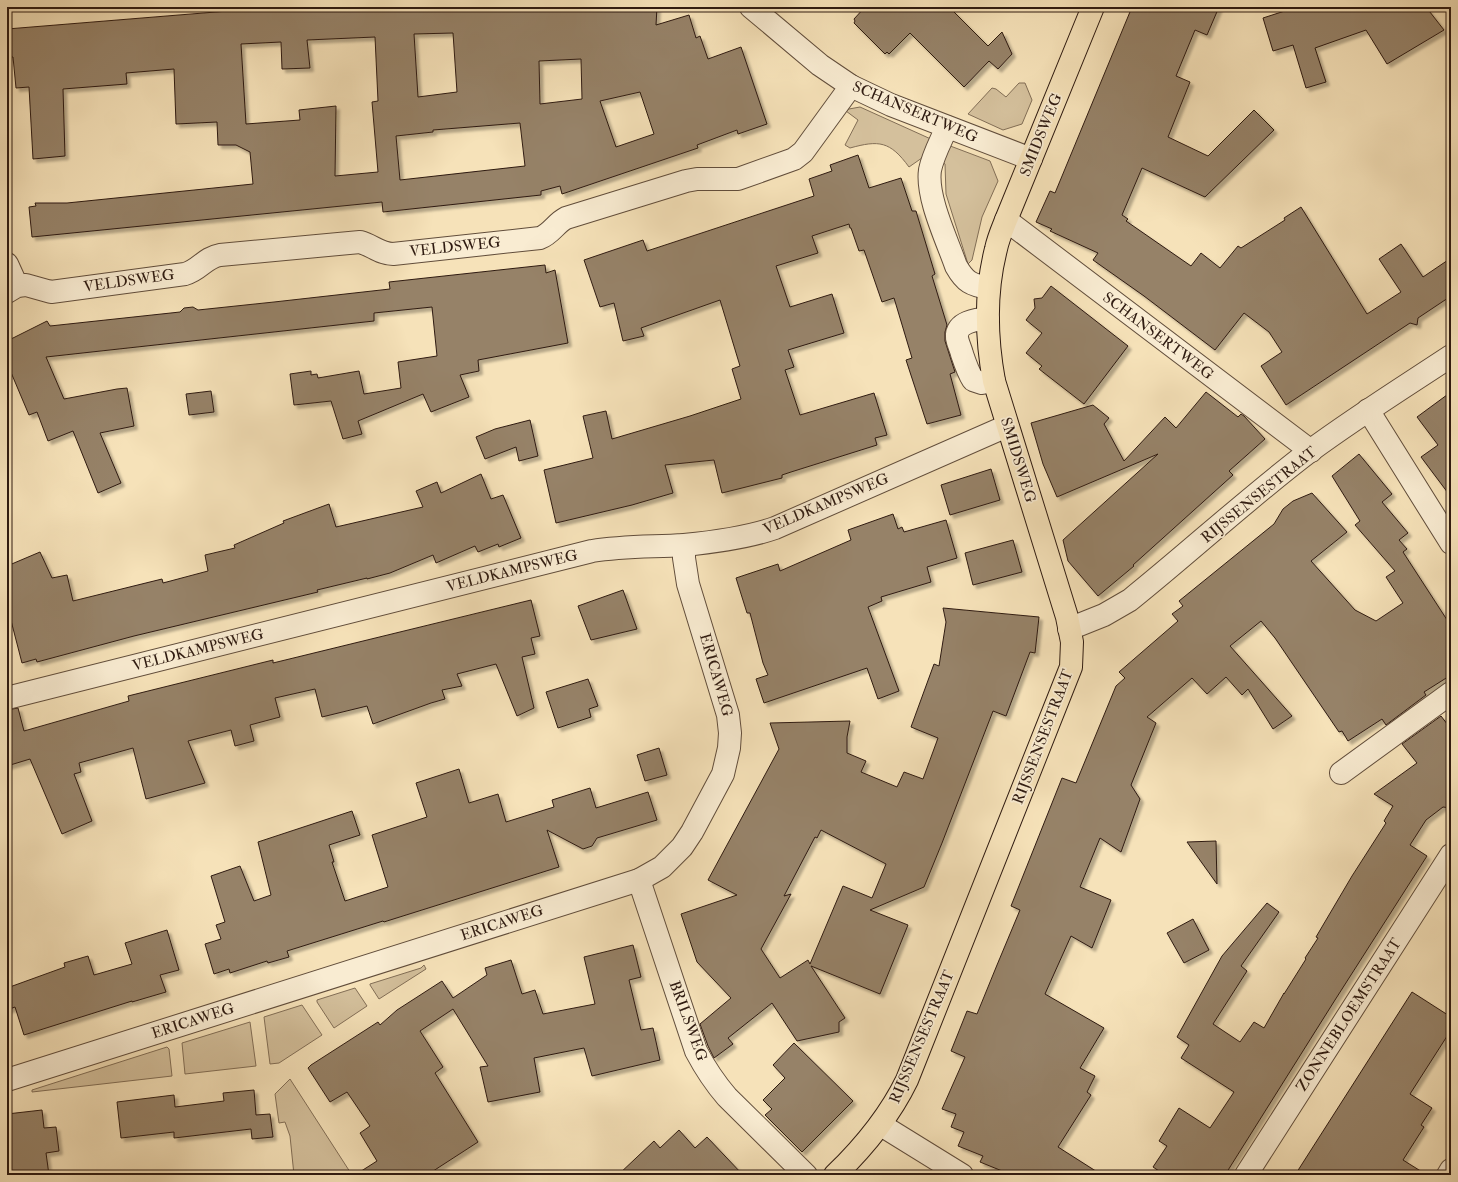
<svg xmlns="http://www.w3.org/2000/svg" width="1458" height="1182" viewBox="0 0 1458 1182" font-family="'IM FELL Double Pica',serif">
	<defs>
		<filter id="shadow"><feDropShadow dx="3.5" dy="3.5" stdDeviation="1" flood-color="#0004"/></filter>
	</defs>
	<rect width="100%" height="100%" fill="#f6e2b9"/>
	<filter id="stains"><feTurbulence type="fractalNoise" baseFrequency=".005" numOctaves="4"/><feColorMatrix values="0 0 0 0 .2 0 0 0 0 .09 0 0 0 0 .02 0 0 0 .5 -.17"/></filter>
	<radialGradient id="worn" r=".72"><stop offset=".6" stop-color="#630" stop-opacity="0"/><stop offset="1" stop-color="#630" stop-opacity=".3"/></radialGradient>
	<g fill="#d4c09c" stroke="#826e56">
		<path d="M1019 83H1025L1032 100 1022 124 1003 130 968 114 992 88 996 89 1006 97Z"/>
		<path d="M860 107 933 140 929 153 909 167C890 141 879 140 850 148L845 145 858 120 846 111 849 109Z"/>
		<path d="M945 144 990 161 998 181 982 217 972 260 968 264 946 194 945 164 939 160Z"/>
		<path d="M424 965 426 969 379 999 370 985V984L421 968Z"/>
		<path d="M355 988 367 1006 334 1028 317 1002V1000Z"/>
		<path d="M302 1005 322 1035 279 1063 270 1064 264 1017Z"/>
		<path d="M250 1022 256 1066 185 1074 182 1043Z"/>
		<path d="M167 1047 169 1049 172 1076 32 1092V1090Z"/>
		<path d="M290 1079 352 1175H294L290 1136 285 1122 279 1123 275 1094Z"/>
	</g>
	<g fill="#968268" stroke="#2f1b11" fill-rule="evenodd" filter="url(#shadow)">
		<path d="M277 7H295V10L360 7H657L656 25 689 15 696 38 700 36 708 59 741 47 767 124 738 134 737 130 697 145 698 148 562 194 560 186 541 191V195L383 212 382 202 32 237 29 207 36 206 35 203H67L253 184 250 152 236 145H218L217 122 176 124 174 69 126 73 127 84 63 89 65 156 33 159 29 87 16 88 13 57H7V29ZM453 33 457 92 418 97 414 34ZM375 37 378 101 372 102 378 172 335 176 336 106 299 110 300 120 246 124 241 44 281 42 282 69 310 68 307 40ZM581 59 582 99 540 104 539 61ZM640 92 654 134 616 147 600 101ZM520 123 525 166 400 180 396 136 433 132V130Z"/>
		<path d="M865 7H949L988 46 1002 32 1012 54 998 69 989 61 964 87 910 33 889 54 887 52 885 54 854 23 855 21 854 19Z"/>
		<path d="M1132 7H1219L1207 35 1195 30 1176 76 1190 82 1168 137 1208 156 1254 110 1274 130 1205 197 1142 168 1122 215 1128 219 1126 221 1191 266 1201 253 1220 268 1238 246 1241 248 1285 220 1284 218 1301 207 1367 314 1401 292 1379 259 1401 244 1423 277 1451 258V296L1418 318 1417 325 1410 323 1286 405 1261 366 1282 352 1269 332 1244 313 1215 350 1144 296 1093 260 1098 253 1050 231 1052 229 1036 222 1050 191 1055 193Z"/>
		<path d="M1297 7H1426L1444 30 1387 64 1366 30 1315 48 1326 82 1306 88 1293 45 1273 51 1263 18Z"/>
		<path d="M858 155 869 188 901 178 912 211H916L935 274 932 276 947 325 945 332V341L955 372 950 374 961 415 927 424 906 360 912 358 894 298 882 302 864 250 859 251 851 228H850L849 224 812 236 818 253 776 266 790 307 832 294 844 333 788 350 794 367 785 370 800 415 874 393 887 435 875 438 877 445 791 472 782 475V478L722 493 714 460 665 465 673 493 632 505 556 523 544 470 593 458 583 416 606 411 612 439 690 416 741 399 732 369 740 366 720 300 641 328 644 336 623 341 614 303 600 307 584 260 643 240 647 251 814 196 809 179 832 171 830 165Z"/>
		<path d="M545 265 546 273 555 270 568 343 478 360 479 371 460 375 469 397 431 412 423 394 358 421 362 434 343 439 331 401 294 405 290 374 311 371V375L317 374 318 378 359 371 364 394 401 388 398 362 437 356 432 307 374 313V321L46 357 64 399 117 389 127 388 134 426 100 433 121 483 98 493 73 431 48 441 37 412 29 415 7 363V341L47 321 50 326 180 312 184 308 193 307 198 310 274 302 390 289 389 282Z"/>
		<path d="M1051 286 1128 346 1084 404 1039 369 1042 366 1026 353 1042 333 1026 320 1035 308 1034 299 1042 298Z"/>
		<path d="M211 391 214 412 189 415 186 394Z"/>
		<path d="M1206 392 1238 417 1241 414 1244 416 1265 439 1229 471 1233 475 1133 565 1134 566 1098 596 1068 561 1063 540 1158 454 1057 497 1043 464 1031 423 1093 405 1109 418 1104 424 1124 461 1165 417 1176 428Z"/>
		<path d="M1451 392V497L1421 457 1438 445 1417 417Z"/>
		<path d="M530 420 538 456 519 461 516 447 485 459 476 437 495 429Z"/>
		<path d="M1359 454 1392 494 1382 502 1408 533 1399 540 1407 549 1403 552 1451 626V675L1424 692 1426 695 1386 725 1382 719 1348 741 1342 731 1339 732 1275 638 1261 621 1230 646 1292 716 1273 729 1248 689 1242 695 1226 677 1207 694 1192 678 1147 717 1156 723 1131 785 1140 799 1121 852 1100 838 1080 887 1111 900 1092 948 1071 936 1045 994 1104 1028 1080 1068 1095 1076 1087 1092 1091 1095 1058 1147 1102 1175H1012L980 1162 983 1156 958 1146 964 1132 951 1127 956 1114 942 1109 965 1057 951 1051 967 1011 977 1014 997 965 1020 910 1011 906 1062 778 1076 783 1116 686 1125 678 1119 672 1178 621 1172 614 1183 606 1179 601 1274 524 1283 509 1293 501 1312 493 1347 532 1311 561 1355 610 1376 621 1403 603 1386 577 1395 571 1355 525 1360 521 1332 476Z"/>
		<path d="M991 469 1000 500 950 515 941 485Z"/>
		<path d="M481 474 491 499 503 495 521 538 499 547 498 544 478 552 475 546 436 563 433 555 390 573 367 579V578L317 590 318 592 134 636 37 662 36 659 22 663 7 605V566L40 552 52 578 67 575 73 601 162 579 163 583 208 571 205 555 235 548 234 545 284 523 283 521 329 504 336 527 423 507 416 491 437 482 441 493Z"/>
		<path d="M893 514 898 529 902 527 904 532 946 520 957 558 927 567 931 582 881 597 882 601 868 607 899 691 878 699 867 668 764 703 756 679 768 675 763 663 750 613H747L736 578 778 564 780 571 851 540 848 530Z"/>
		<path d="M1013 540 1022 572 973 585 965 553Z"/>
		<path d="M623 590 637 629 591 640 578 606Z"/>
		<path d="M531 600 540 636 531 638 535 654 522 657 534 708 517 716 496 664 457 674 462 686 442 690 445 699 431 703 373 724 367 706 322 717 315 689 275 698 280 717 250 725 254 741 235 746 231 730 188 741 205 783 146 799 133 748 79 763 81 772 74 774 92 821 62 834 30 759 7 766V710L18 708 24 731 129 701 128 696 273 660V663Z"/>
		<path d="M943 608 1039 617 1035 653 1030 652 1006 716 993 711 942 843 924 887 870 910 908 925 880 994 811 966 845 1018 839 1022V1032L797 1041 772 1003 728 1038 733 1044 714 1058 708 1046 700 1024 731 998 697 962 681 914 737 895 708 880 779 749 770 723 850 721 847 737V753L866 761 861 772 897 787 904 772 923 779 938 738 911 727 934 664 939 666 946 622ZM821 830 886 864 872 898 843 886 810 964 808 960 780 978 761 949 791 894 784 896 815 837 817 838Z"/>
		<path d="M588 679 598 706 589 709 591 717 558 728 546 692Z"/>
		<path d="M1441 716 1451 729V808L1443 807 1426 820 1410 845 1427 856 1335 1000 1225 1175H1165L1153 1167 1167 1146 1159 1141 1179 1108 1210 1128 1234 1092 1181 1058 1189 1045 1177 1037 1222 956 1267 903 1279 912 1241 966 1247 971 1213 1024 1240 1042 1254 1022 1264 1028 1284 993V994L1306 959 1305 958 1318 938 1316 937 1352 876 1386 823 1384 821 1393 806 1374 794 1417 763 1402 744Z"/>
		<path d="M659 748 667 775 645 781 637 755Z"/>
		<path d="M459 769 469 803 498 794 506 822 554 807 552 800 590 788 596 808 648 792 657 820 597 838 592 846 583 849 547 830 559 867 387 921 384 922 383 921 287 951 289 957 268 963 267 961 230 973 229 969 214 974 205 944 221 939 216 925 225 922 211 876 240 866 254 901 271 895 258 842 352 811 360 835 329 845 334 862H332L345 901 388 887 372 835 427 817 416 783Z"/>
		<path d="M1216 841 1217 884 1187 842Z"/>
		<path d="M1193 919 1209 950 1184 963 1167 933Z"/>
		<path d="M167 930 179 970 160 975 166 992 132 1002V1001L24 1035 15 1007 7 1010V988L65 967 64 963 88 956 94 975 132 964 125 943Z"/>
		<path d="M633 945 641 977 629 980 641 1030 653 1028 660 1060 592 1076 584 1048 534 1058 540 1092 488 1102 480 1067 488 1066 453 1009 420 1031 443 1067 435 1073 478 1142 427 1175H355L377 1161 360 1133 370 1126 347 1092 330 1102 308 1068 311 1065 378 1022 380 1025 397 1010 442 981 453 998 487 975 485 968 511 960 522 994 535 990 543 1014 595 1004 584 957Z"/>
		<path d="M1412 992 1451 1017V1030L1410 1094 1432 1108 1421 1125 1424 1127 1403 1160 1427 1175H1295Z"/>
		<path d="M794 1043 853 1101 802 1152 765 1115 772 1109 763 1100 785 1078 773 1065Z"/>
		<path d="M254 1090 256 1115 270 1114 273 1137 252 1139 251 1129 174 1138V1132L121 1138 117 1102 174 1095 175 1107 224 1101 223 1093Z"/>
		<path d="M42 1110 44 1128 56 1127 59 1151 46 1153 49 1175H7V1114Z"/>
		<path d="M679 1130 695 1148 707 1137 743 1175H618L654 1141 660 1148Z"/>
	</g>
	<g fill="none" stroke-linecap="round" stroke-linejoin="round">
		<defs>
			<g id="minor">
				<path d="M751 7 820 65 851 86 891 105 1031 159"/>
				<path d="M947 127C941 141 933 155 930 170 926 197 947 240 956 266 965 282 971 285 989 288"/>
				<path d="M1006 220 1311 451"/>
				<path d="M7 264 17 286"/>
				<path d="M7 292 17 286 26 285 51 292 185 274C200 270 204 258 220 255L360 242C372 245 380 254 393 254L540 238C551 234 556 223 566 218L686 181 697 179H738L794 159 803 152 851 86"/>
				<path d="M988 319C977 319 955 322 957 338 958 344 961 349 962 354 965 363 968 372 973 380L982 383 994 381"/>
				<path d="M1368 410 1451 543"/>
				<path d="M1069 629 1104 615 1130 600C1191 551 1248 498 1310 451 1356 417 1404 387 1451 356"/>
				<path d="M7 698 592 551C623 546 653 547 684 545 715 542 746 538 775 528L1007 426"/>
				<path d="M1341 773 1451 693"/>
				<path d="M639 880 696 1051C705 1068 714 1082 727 1097L806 1175"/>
				<path d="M7 1080 639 880 662 867 682 847 692 832 723 774 729 748 730 733 728 715 688 584 684 558V545"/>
				<path d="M881 1125 962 1175"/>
				<path d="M1246 1175 1451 855"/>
				<path d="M1448 1175 1451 1170"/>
			</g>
			<path id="major" d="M835 1175C864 1147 889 1117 907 1080L1071 667 1072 642 1067 617 994 381C986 337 985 292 996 249 998 239 1002 230 1006 220L1093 7"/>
		</defs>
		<use href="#minor" stroke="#614d3b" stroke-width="24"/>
		<use href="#major" stroke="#2f1b11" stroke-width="24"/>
		<use href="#minor" stroke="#f9ecd2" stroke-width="22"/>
		<use href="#major" stroke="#f6e2b9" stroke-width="22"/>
	</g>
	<g text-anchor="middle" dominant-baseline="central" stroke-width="3.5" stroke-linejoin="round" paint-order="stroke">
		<g font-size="15" fill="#2f1b11" stroke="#f9ecd2">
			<text transform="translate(915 112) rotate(23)">SCHANSERTWEG</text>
			<text transform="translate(1041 135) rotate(-68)">SMIDSWEG</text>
			<text transform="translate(455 247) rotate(-6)">VELDSWEG</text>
			<text transform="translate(129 281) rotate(-8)">VELDSWEG</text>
			<text transform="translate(1158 336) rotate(37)">SCHANSERTWEG</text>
			<text transform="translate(1018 460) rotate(73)">SMIDSWEG</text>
			<text transform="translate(1259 495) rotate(-39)">RIJSSENSESTRAAT</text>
			<text transform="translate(826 504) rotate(-23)">VELDKAMPSWEG</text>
			<text transform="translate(512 571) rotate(-14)">VELDKAMPSWEG</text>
			<text transform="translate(198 650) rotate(-14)">VELDKAMPSWEG</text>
			<text transform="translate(716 675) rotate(74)">ERICAWEG</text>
			<text transform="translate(1043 737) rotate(-69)">RIJSSENSESTRAAT</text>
			<text transform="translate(502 923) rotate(-18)">ERICAWEG</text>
			<text transform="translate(1349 1015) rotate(-57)">ZONNEBLOEMSTRAAT</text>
			<text transform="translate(193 1021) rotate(-18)">ERICAWEG</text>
			<text transform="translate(688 1021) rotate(70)">BRILSWEG</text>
			<text transform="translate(922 1037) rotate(-67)">RIJSSENSESTRAAT</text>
		</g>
	</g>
	<rect width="1458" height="1182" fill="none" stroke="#f6e2b9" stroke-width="24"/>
	<rect x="8" y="8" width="1442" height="1166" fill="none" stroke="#2f1b11" stroke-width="2"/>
	<rect x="12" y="12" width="1434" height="1158" fill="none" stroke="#2f1b11"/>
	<rect width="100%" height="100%" filter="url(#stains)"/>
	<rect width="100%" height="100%" fill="url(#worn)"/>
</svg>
